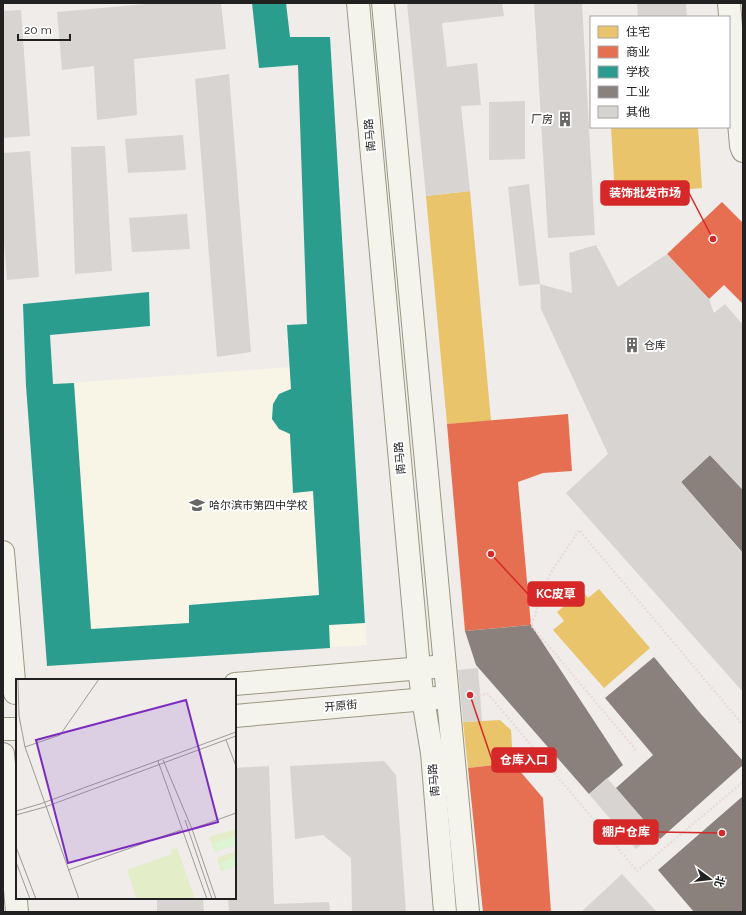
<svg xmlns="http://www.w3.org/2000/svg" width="746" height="915" viewBox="0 0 746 915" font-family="Raleway,'Noto Sans SC',sans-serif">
	<rect width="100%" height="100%" fill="#efecea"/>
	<path fill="#f8f4e6" d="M346 321 367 645 47 666 26 386 290 367 287 325Z"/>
	<g fill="#e9c46a">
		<path d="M611 127H698L702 188 615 196Z"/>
		<path d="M470 191 491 421 447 424 426 196Z"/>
		<path d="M599 589 650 648 604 688 553 630 564 621 557 612 582 591 588 598Z"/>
		<path d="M500 720 511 730 513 763 468 768 463 722Z"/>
	</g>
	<g fill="#e76f51">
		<path d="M722 202 743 223V304L724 285 709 299 667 254Z"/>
		<path d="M568 414 572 471 543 473 518 482 531 625 465 631 447 424Z"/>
		<path d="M513 763 543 798 551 912H483L468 768Z"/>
	</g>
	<path fill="#2a9d8f" d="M252 3H286L290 37H330L365 623 329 625 330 648 47 666 26 386 23 304 149 292 150 326 50 335 53 384 74 383 91 629 189 623V605L319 595 313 491 293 493 290 434 279 429 272 419 273 404 279 394 291 389 287 325 307 324 298 65 259 68Z"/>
	<g fill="#8a817c">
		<path d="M710 455 743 490V553L681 482Z"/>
		<path d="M531 625 623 765 589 794 476 665 465 631Z"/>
		<path d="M654 657 700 713 743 761V765L660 839 616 788 653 755 605 698Z"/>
		<path d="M743 796V912H694L658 870Z"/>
	</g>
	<g fill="#d8d4d2">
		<path d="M157 3H221L226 49 134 59 137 115 97 120 94 66 62 70 57 12Z"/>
		<path d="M407 3H502L504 16 442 23 447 67 477 63 481 105 461 106 470 191 426 196Z"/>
		<path d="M534 3H582L595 235 548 238Z"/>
		<path d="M637 3H686L687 17H638Z"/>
		<path d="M21 10 30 136 3 138V11Z"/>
		<path d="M229 74 251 352 217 357 195 79Z"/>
		<path d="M525 101V159L489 160V102Z"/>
		<path d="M183 135 186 170 128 173 125 139Z"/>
		<path d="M105 146 112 271 75 274 71 147Z"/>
		<path d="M30 151 39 277 7 280 3 232V153Z"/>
		<path d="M529 184 540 284 519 286 508 187Z"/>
		<path d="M187 214 190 249 132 252 129 218Z"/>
		<path d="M596 245 618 287 667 254 709 299 714 313 725 304 743 325V488L742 489 710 455 681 482 743 554V692L566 493 608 454 541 309 540 284 572 293 569 253Z"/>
		<path d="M478 668 482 721 463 722 458 670Z"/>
		<path d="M384 761 396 775 406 912H352L351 858 323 835 295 839 290 766Z"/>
		<path d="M269 766 274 904 329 902 330 912H229L228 898H235V768Z"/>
		<path d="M607 778 655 833 636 849 589 794Z"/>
		<path d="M622 874 657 912H581Z"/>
		<path d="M65 898H76V899L65 900Z"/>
		<path d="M157 898H203L204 912H157Z"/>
	</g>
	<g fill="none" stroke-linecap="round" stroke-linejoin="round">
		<defs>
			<g id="secondary">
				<path d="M358 3 419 668 423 699 432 753 445 912"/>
				<path d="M383 3 468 912"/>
				<path d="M729 3 741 146 743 151"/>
				<path d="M3 552 15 693"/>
				<path d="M235 684 434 667"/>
				<path d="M235 716 437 698"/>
				<path d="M3 729H17"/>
				<path d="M3 754 17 912"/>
			</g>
		</defs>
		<use href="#secondary" stroke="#9b9880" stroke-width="24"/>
		<g stroke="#ecdadc" stroke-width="2.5" stroke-dasharray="2 2" stroke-linecap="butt">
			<path d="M467 696 488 694 637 871 743 782"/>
			<path d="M636 750 531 625 550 574 579 530 743 725"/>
		</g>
		<use href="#secondary" stroke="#f4f3ec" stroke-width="22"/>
	</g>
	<defs>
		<symbol id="building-bare" viewBox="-9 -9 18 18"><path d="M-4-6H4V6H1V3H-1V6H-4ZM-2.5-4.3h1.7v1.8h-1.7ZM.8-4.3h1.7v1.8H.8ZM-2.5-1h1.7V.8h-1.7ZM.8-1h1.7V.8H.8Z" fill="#696867" stroke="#fff" stroke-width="2.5" paint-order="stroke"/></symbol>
		<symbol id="school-bare" viewBox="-9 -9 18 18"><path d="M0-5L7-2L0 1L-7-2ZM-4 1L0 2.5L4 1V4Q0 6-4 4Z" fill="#696867" stroke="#fff" stroke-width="2.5" paint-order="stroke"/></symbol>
	</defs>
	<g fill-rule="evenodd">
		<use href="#building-bare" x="554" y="108" width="22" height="22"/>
		<use href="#building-bare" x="621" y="334" width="22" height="22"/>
		<use href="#school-bare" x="186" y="494" width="22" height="22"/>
	</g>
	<g text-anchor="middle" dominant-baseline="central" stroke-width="4" stroke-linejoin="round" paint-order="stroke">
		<g font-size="11" fill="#212121" stroke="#fff" text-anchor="start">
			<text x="553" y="119" text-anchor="end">厂房</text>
			<text x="644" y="345">仓库</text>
			<text x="209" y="505">哈尔滨市第四中学校</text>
		</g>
		<g font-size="11" fill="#212121" stroke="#fff">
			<text transform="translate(370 135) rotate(-95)">南马路</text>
			<text transform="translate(400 458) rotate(-95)">南马路</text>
			<text transform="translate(341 706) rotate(-5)">开原街</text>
			<text transform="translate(434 780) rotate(-95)">南马路</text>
		</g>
	</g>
	<g transform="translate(16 679)">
		<rect width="220" height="220" fill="#efecea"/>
		<path d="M220 150V169L219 166 199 173 193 158ZM161 169 179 220H121L111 191 156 175 155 171ZM220 172V187L205 192 201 179Z" fill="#e3edc7"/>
		<path d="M220 157V166L201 172 197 164ZM220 179V187L208 191 205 183Z" fill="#dbf5d5"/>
		<path fill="none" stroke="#9d9b9a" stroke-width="1" d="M2 0 3 37 9 68 63 220M210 61 220 87M9 68 44 56 83 0M147 81 176 150 200 220M142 82 191 220M0 132 24 125 220 53M0 136 29 128 220 57M169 141 196 220M176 150 220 134M0 168 20 220M0 183 14 220M52 191 165 151"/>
		<path fill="#7b2cbf" fill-opacity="0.15" stroke="#7b2cbf" stroke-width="2" d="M170 21 202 143 52 184 20 61Z"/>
		<rect width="220" height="220" fill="none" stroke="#212121" stroke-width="2"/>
	</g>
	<path fill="none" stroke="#d62828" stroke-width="1.5" d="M713 239L689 193M491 554L528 594M470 695L492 760M722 833L658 832"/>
	<g fill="#d62828" stroke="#fff" stroke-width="1.5">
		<circle cx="713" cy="239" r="4"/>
		<circle cx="491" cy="554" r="4"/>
		<circle cx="470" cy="695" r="4"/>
		<circle cx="722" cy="833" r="4"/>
	</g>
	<g fill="#d62828" stroke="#d62828" stroke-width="1.5">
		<rect x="601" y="181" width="88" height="24" rx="4"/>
		<rect x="528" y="582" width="56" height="24" rx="4"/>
		<rect x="492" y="748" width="64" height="24" rx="4"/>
		<rect x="594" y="820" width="64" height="24" rx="4"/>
	</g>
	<g font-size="12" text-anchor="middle" font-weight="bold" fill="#fff">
		<text x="645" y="197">装饰批发市场</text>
		<text x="556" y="598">KC皮草</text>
		<text x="524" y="764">仓库入口</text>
		<text x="626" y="836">棚户仓库</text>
	</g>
	<rect width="746" height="915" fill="none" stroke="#212121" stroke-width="8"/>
	<rect x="590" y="16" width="140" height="112" fill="#ffffff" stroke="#a6a6a6"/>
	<rect x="598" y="26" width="20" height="12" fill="#e9c46a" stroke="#a6a6a6"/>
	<text x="626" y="36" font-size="12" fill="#212121">住宅</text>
	<rect x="598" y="46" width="20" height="12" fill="#e76f51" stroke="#a6a6a6"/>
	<text x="626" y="56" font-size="12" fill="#212121">商业</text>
	<rect x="598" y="66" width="20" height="12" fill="#2a9d8f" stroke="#a6a6a6"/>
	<text x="626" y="76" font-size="12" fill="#212121">学校</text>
	<rect x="598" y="86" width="20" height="12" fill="#8a817c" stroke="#a6a6a6"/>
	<text x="626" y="96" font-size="12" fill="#212121">工业</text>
	<rect x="598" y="106" width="20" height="12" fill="#d8d4d2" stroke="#a6a6a6"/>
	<text x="626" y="116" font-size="12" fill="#212121">其他</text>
	<g transform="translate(710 879) rotate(105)" stroke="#ffffff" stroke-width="3" paint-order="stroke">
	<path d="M0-3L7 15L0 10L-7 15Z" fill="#212121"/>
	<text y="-6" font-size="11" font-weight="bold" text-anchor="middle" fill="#212121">北</text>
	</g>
	<path d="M18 34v6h52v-6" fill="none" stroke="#212121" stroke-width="2"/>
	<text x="24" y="34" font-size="12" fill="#212121" stroke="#ffffff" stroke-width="3" paint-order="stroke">20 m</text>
</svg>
